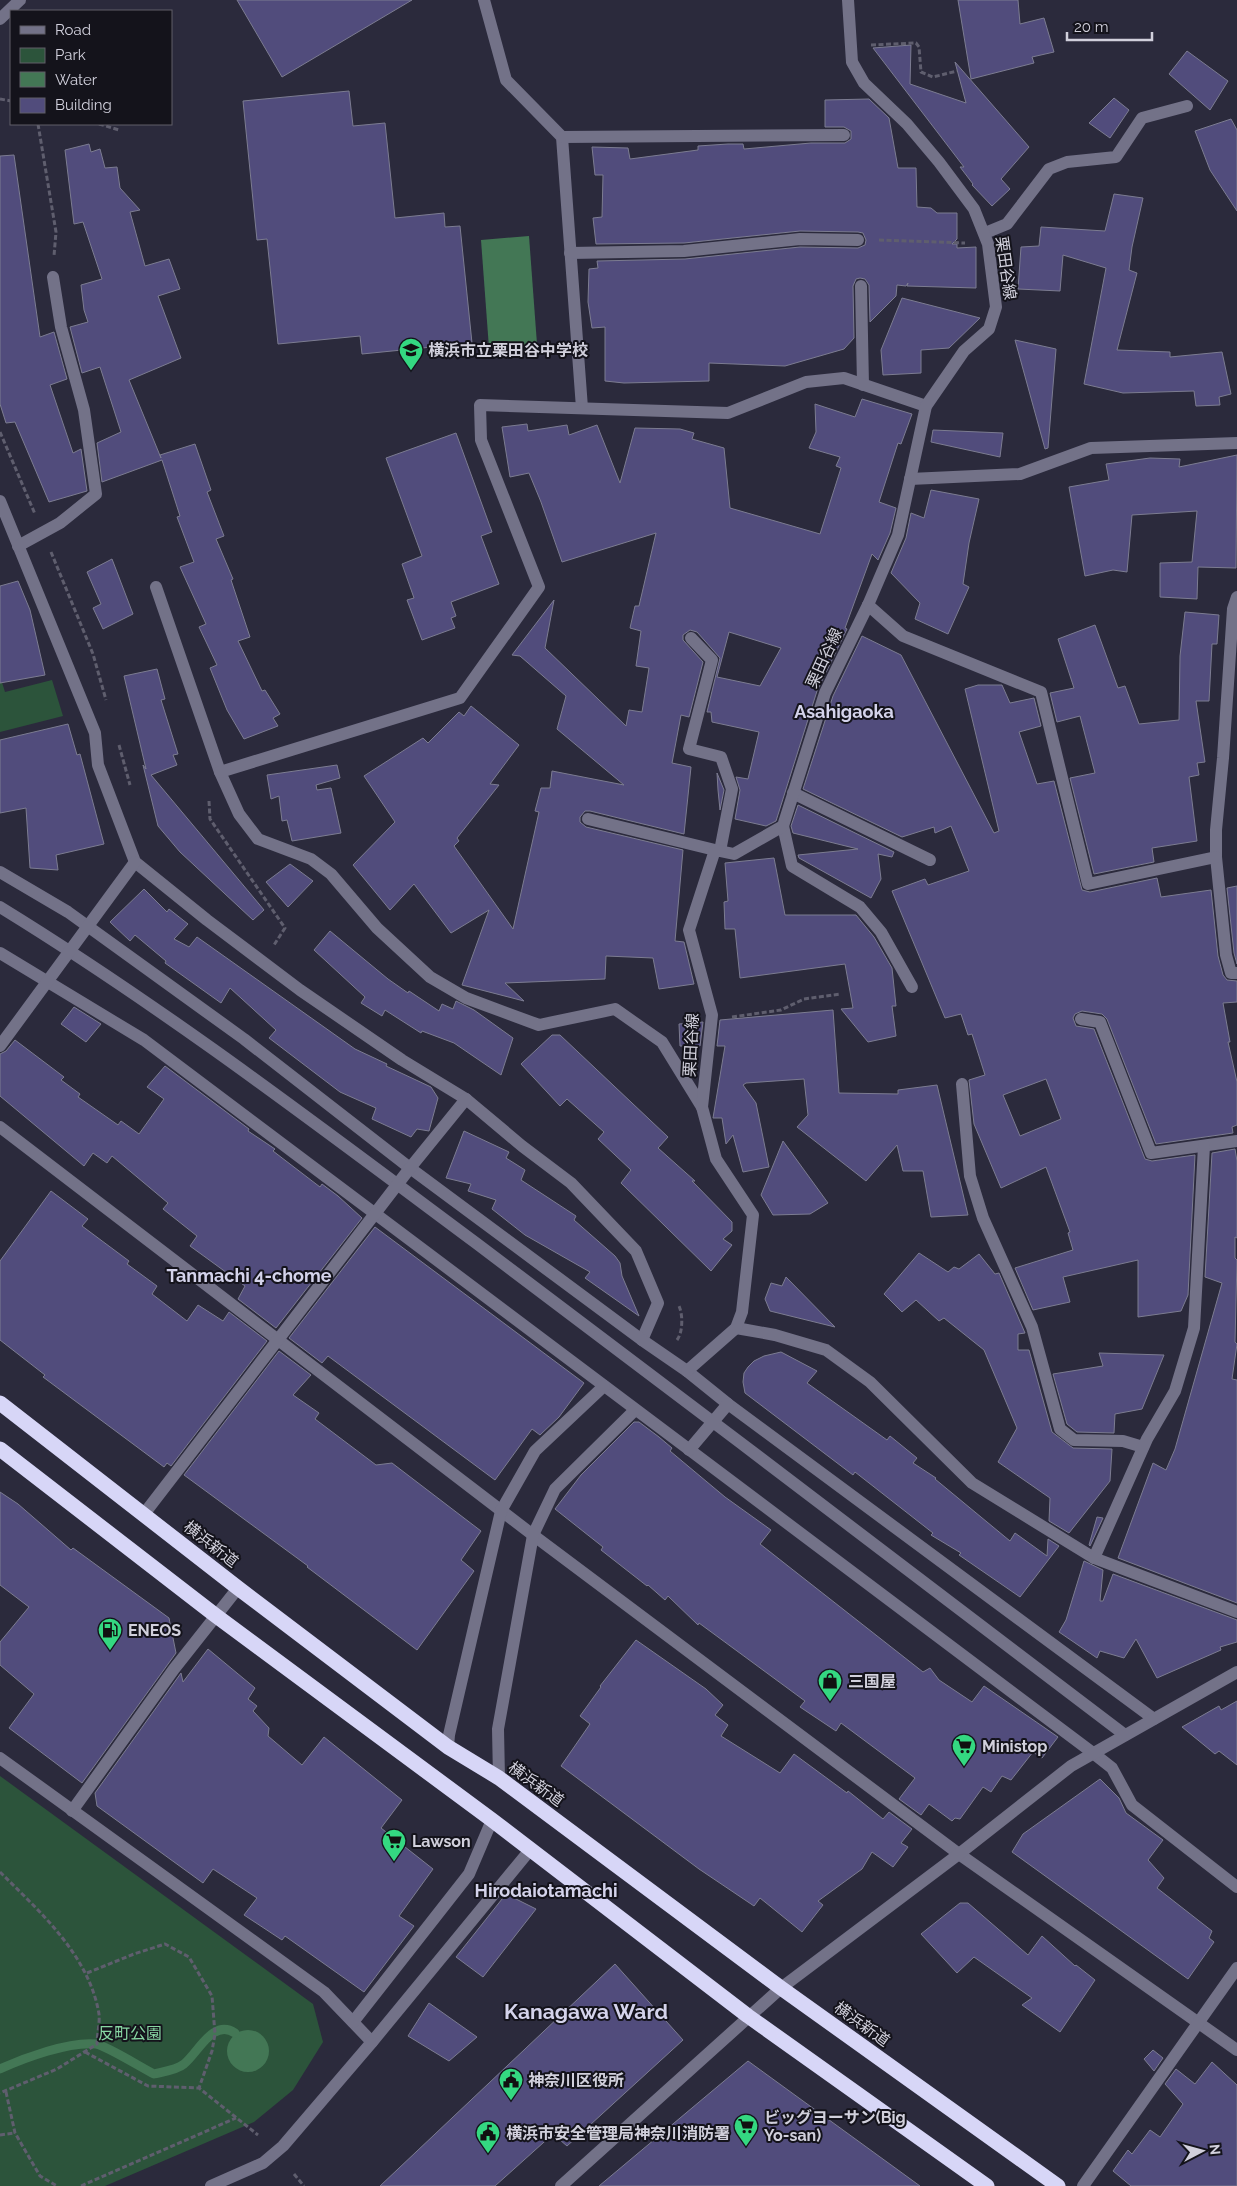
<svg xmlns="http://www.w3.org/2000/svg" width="1237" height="2186" viewBox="0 0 1237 2186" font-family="Raleway,'Noto Sans JP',sans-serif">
	<rect width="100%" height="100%" fill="#2b2a3c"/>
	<g fill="#2c543b">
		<path d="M0 676 5 692 52 680 63 716 0 732Z"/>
		<path d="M0 1776 313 2004 323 2042 293 2090 254 2122 105 2186H0Z"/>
	</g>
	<g fill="#437755">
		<path d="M529 236 537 344 489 348 481 240Z"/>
		<circle cx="248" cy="2051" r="21"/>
	</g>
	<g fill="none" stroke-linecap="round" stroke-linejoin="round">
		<path stroke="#437755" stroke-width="9" d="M0 2069C24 2058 70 2041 96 2044 107 2046 142 2068 154 2074 162 2072 177 2070 184 2064 198 2053 213 2018 235 2033"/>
	</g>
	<g fill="#514c7c" stroke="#7c7c91" fill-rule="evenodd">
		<path d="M237 0H412L282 77Z"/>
		<path d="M958 0H1018L1020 24 1044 18 1054 52 1032 57 1034 63 971 79Z"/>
		<path d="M911 45 910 84 966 103 955 62 1029 147 1001 179 1010 189 992 206 972 185 973 184 960 167H964L873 48Z"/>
		<path d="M1187 51 1228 81 1210 110 1169 74Z"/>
		<path d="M349 91 353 126 385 123 395 218 444 213 445 227 460 226 472 343 362 354 360 336 278 344 267 239 257 240 243 101Z"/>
		<path d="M1114 98 1129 110 1110 138 1089 123Z"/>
		<path d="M869 99 889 118 898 168H916L917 207 931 208 937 213H957V239L952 244H957V248L976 247V288L907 286 908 283 906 286 897 285 896 296 870 322 869 285 865 279 860 278 856 279 853 286 854 338 844 349 785 366 709 363V381L624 383 605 381V327L592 328 588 302 589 269 598 268 597 261 685 259 800 247 858 248 865 245 866 240 863 233 858 232 800 231 684 243 596 244 593 218 602 217 603 175H595L592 147 628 148 630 159 698 150V146L728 144H743L744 149 811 143H845L851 139V131L844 127H825V100Z"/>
		<path d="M1231 119 1237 130V211L1210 170 1195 131Z"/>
		<path d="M89 144 91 152 100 149 105 168 117 167 120 188 140 210 130 212 145 266 169 259 180 289 158 296 181 358 129 380 161 458 160 455 195 444 211 490 207 492 224 536 216 539 233 579 231 580 250 637 238 641 262 691 265 690 280 714 273 718 278 726 244 739 227 710 210 668 217 665 199 627 206 624 180 567 194 562 177 517 180 516 162 460 102 482 97 443 121 432 100 367 82 373 70 327 88 322 84 310 81 285 102 279 83 222 74 224 65 150Z"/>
		<path d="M14 155 40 337 54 332 67 379 50 385 73 453 81 449 87 491 49 502 15 422 6 423 0 404V156Z"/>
		<path d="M1114 194 1143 198 1132 247 1129 270 1137 273 1117 350 1170 352V357L1222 352 1231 394 1219 397 1220 405 1196 406 1194 391 1123 393 1084 384 1106 268 1063 255 1060 291 1018 289 1021 247 1039 246 1041 227 1105 231Z"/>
		<path d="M902 298 980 318 949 348 921 350V373L883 375 881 350Z"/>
		<path d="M1015 340 1056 349 1048 448 1045 449Z"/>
		<path d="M862 399 912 414 901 444 898 443 879 502 896 508 890 533 878 560 872 554 845 628 847 629 817 691 776 821 766 826 735 819 740 790 736 777 748 779 759 732 712 722 711 712H707L720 658 697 632 690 630 683 635V640L703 662 689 717 681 715 672 763 691 767 684 834 590 811H585L580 817V822L586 827 683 850 675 941 684 942 694 984 659 989 653 958 606 956 605 979 505 983 524 1001 462 985 489 910 451 933 414 884 390 910 353 865 395 822 364 776 423 738 428 743 459 712 464 716 471 706 519 745 490 784 499 785 457 838 459 841 454 846 513 929 539 812 535 811 541 788H550L552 771 624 785 557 729 566 696 520 656 512 655 554 600 545 648 626 726 629 710 642 712 649 668 636 666 641 631 630 628 635 606H639L656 533 562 562 541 502 529 473 510 477 502 427 527 424 528 431 567 425 569 435 597 425 620 483 635 428 680 429 694 433 692 439 724 448 730 508 820 534 841 468 836 466 840 457 809 448 816 432 815 404 855 417ZM729 632 781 648 760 686 717 677Z"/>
		<path d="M933 430 1003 433 1000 457 931 442Z"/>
		<path d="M456 433 492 532 481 536 499 584 451 602 456 616 451 618 455 628 422 640 407 600 414 598 402 564 422 556 386 458Z"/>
		<path d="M1237 455 1236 568 1198 567 1197 599 1160 597V563L1192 562 1197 511 1132 515 1127 572 1113 570 1085 576 1069 487 1109 480 1106 464 1150 458 1180 459 1179 467Z"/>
		<path d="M931 490 979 499 969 543 963 584 969 587 948 634 915 619 920 603 891 573 906 538 911 513 924 518Z"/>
		<path d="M112 559 133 614 103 629 93 608 101 604 87 572Z"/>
		<path d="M18 581 30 610 45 675 0 683V586Z"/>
		<path d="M1185 612 1219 615 1217 644H1212L1209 701H1196L1205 762 1197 763 1199 775 1189 777 1197 841 1152 848 1154 862 1094 874 1070 778 1095 773 1080 716 1057 722 1050 693 1074 688 1058 639 1095 625 1118 688 1125 686 1139 724 1179 720 1180 656Z"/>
		<path d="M862 636 901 655 994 833 999 831 965 689 978 685H1002L1010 703 1034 698 1041 726 1019 732 1037 784 1054 781 1082 890 1090 892 1157 878 1161 897 1211 890 1218 956 1223 975 1227 980 1237 981V1002L1223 1003 1230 1042H1228L1237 1082V1125L1232 1127 1233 1133 1156 1144 1107 1019 1102 1014 1082 1011 1075 1014 1073 1018 1076 1026 1094 1029 1145 1159 1152 1161 1195 1155 1188 1295 1181 1311 1138 1317V1260L1063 1277 1070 1302 1033 1310 1015 1268 1073 1250 1068 1233 1070 1232 1046 1167 1001 1188 974 1124 969 1080 985 1075 972 1034 968 1035 961 1014 945 1018 892 891 925 879 928 885 969 871 951 826 935 833 934 827 902 837 803 789 833 696ZM1046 1079 1061 1119 1020 1136 1003 1095Z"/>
		<path d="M157 669 165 699 161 700 178 754 173 755 177 765 151 775 264 910 253 920 180 852 158 826 143 765 146 769 124 676Z"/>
		<path d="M68 724 77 755 80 754 104 844 56 855 58 870 30 868 26 808 0 813V740Z"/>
		<path d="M337 765 340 778 316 785 317 790 331 788 341 833 292 841 287 820 282 821 279 796 271 799 267 775Z"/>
		<path d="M717 773 724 790 720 810 718 790Z"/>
		<path d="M798 805 894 852 892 857 878 854 881 879 871 898 799 858 798 855 858 849 793 833 791 826Z"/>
		<path d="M774 858 785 915H856L874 937 892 968 896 1006H892L896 1036 868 1042 841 1009 853 1008 845 964 740 978 735 929H725L724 902 728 901 725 863Z"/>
		<path d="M290 864 313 881 288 907 266 882Z"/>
		<path d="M1237 886V964L1234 953 1227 888Z"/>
		<path d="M144 889 167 912 169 909 188 924 174 939 189 947 197 937 355 1049 387 1064 386 1066 431 1087 438 1098 429 1131 417 1129 411 1137 372 1119 376 1108 340 1092 269 1038 276 1030 230 988 221 1003 165 963 166 961 135 935 130 941 110 922Z"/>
		<path d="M330 931 388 979 408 993 409 991 439 1011 442 1004 453 1009 456 1001 474 1010 513 1038 501 1075 454 1043 422 1031 421 1033 385 1010 382 1016 361 1003 365 997 314 950Z"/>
		<path d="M74 1007 101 1024 86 1042 61 1024Z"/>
		<path d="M833 1010 839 1093 898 1094V1090L937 1085 968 1215 931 1217 923 1171H903L897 1145 866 1181 797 1127 808 1115 804 1079 746 1083 743 1085 756 1103 769 1167 743 1172 733 1135 726 1144 722 1118H713L725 1046H717L720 1020Z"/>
		<path d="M703 1022 700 1046H680L679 1024Z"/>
		<path d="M552 1035H560L668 1137 658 1148 695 1181H692L732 1222V1231L723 1239 732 1245 711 1271 621 1183 631 1170 598 1139 604 1132 567 1099 560 1106 521 1064Z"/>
		<path d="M15 1040 64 1077 61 1080 80 1094 78 1097 118 1125 121 1121 139 1134 164 1099 147 1087 165 1066 249 1129 248 1131 275 1149 273 1151 320 1187 322 1184 338 1196 362 1218 276 1328 238 1299 245 1286 190 1246 197 1236 163 1209 168 1203 112 1156 107 1163 93 1153 84 1166 0 1096V1054L6 1051Z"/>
		<path d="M464 1131 509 1152 506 1158 525 1170 521 1180 576 1216 574 1220 615 1256 620 1263 622 1276 639 1316 585 1278 590 1272 525 1235 492 1209 496 1200 468 1191 471 1184 446 1178Z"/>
		<path d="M783 1141 828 1203 810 1214 773 1215 761 1195Z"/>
		<path d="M1235 1149 1237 1161V1238L1235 1237V1258L1237 1260 1235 1342 1237 1344 1232 1379 1237 1380V1603L1118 1558 1153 1463 1166 1470 1175 1449 1222 1283 1205 1277 1212 1153Z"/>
		<path d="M51 1191 88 1219 82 1226 129 1261 127 1264 157 1286 152 1294 187 1321 198 1305 223 1321 229 1312 267 1341 171 1466 167 1463 164 1467 43 1377 45 1375 0 1340V1261Z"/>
		<path d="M375 1227 584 1383 559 1417 540 1435 532 1429 495 1480 328 1356 322 1363 289 1338Z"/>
		<path d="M919 1253 948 1272 954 1267 959 1269 979 1254 995 1274 999 1273 1025 1333 1018 1334V1350H1029L1052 1432 1073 1448 1112 1449 1110 1481 1069 1533 1049 1521 1050 1498 998 1462 1017 1428 984 1350 944 1318 939 1321 916 1300 902 1312 884 1294Z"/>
		<path d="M786 1277 835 1327 770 1311 765 1299 771 1283 782 1286Z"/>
		<path d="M279 1351 311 1375 293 1395 319 1413 315 1419 376 1465 392 1463 481 1531 461 1560 474 1571 417 1650 307 1567 308 1566 184 1475Z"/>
		<path d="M781 1352 817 1371 807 1383 887 1440 890 1436 917 1458 913 1463 936 1478 935 1479 1010 1541 1015 1533 1047 1556 1048 1539 1059 1546 1020 1597 959 1555 961 1553 931 1535 933 1533 855 1472 853 1475 745 1393 743 1382 744 1373 748 1367 754 1361 764 1356Z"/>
		<path d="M1099 1353 1164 1355 1142 1409 1115 1414 1114 1433 1077 1432 1067 1424 1053 1374 1103 1366Z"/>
		<path d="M634 1422H639L659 1437 672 1448 670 1451 725 1497 771 1530 760 1544 923 1672 930 1668 939 1680 972 1702 984 1686 1058 1737 1042 1758 1033 1752 1011 1780 1002 1776 991 1792 983 1787 960 1819 955 1818 952 1821 929 1804 921 1815 899 1799 915 1778 841 1723 836 1731 800 1707 805 1701 699 1623 698 1625 668 1596 665 1600 648 1585 647 1586 601 1550 603 1547 555 1509 581 1475Z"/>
		<path d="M0 1492 18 1504 71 1550 73 1548 169 1618 176 1653 82 1783 9 1728 34 1694 0 1665V1642L29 1607 0 1585Z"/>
		<path d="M1097 1517 1103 1518 1090 1546 1089 1545Z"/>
		<path d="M1084 1561 1103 1570 1100 1601H1103L1113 1574 1237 1620V1642L1220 1647 1221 1650 1157 1678 1136 1639 1124 1658 1100 1651 1097 1658 1059 1632 1066 1620Z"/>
		<path d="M636 1640 706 1689 723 1705 715 1715 728 1725 721 1736 780 1773 794 1754 847 1793 848 1791 883 1819 889 1812 912 1829 901 1843 908 1847 893 1867 872 1852 862 1869 818 1901 823 1905 802 1932 760 1898 754 1906 699 1869 561 1766 590 1724 580 1716 601 1687 600 1686Z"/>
		<path d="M208 1649 255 1688 248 1699 257 1706 253 1711 269 1728 268 1736 302 1765 324 1737 402 1800 381 1828 433 1869 399 1916 414 1926 364 1992 285 1936 282 1940 244 1915 257 1898 213 1869 203 1883 97 1806 95 1793 181 1673 183 1682Z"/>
		<path d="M1237 1701V1765L1219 1751 1215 1754 1182 1727 1219 1706 1221 1710Z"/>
		<path d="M1100 1779 1119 1798 1126 1813 1163 1840 1148 1860 1164 1878 1157 1888 1212 1931 1209 1938 1214 1942 1188 1979 1012 1852 1023 1834Z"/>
		<path d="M506 1894 536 1909 483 1977 456 1957Z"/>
		<path d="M960 1903H968L1028 1955 1042 1936 1075 1966 1076 1965 1095 1980 1060 2032 1022 2005 1032 1998 974 1957 957 1973 921 1934Z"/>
		<path d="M615 1964 683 2040 567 2146 553 2134 495 2186H380Z"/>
		<path d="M429 2003 477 2037 449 2061 408 2036Z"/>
		<path d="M1153 2050 1163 2058 1154 2071 1144 2059Z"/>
		<path d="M748 2061 920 2186H599Z"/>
		<path d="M1212 2062 1237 2085V2186H1131L1113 2171 1128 2150 1132 2154 1150 2130 1160 2137 1183 2104 1165 2084 1176 2069 1195 2084Z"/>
	</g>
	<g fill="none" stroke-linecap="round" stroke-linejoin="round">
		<g stroke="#5f5e6e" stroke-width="3" stroke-dasharray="5 2.5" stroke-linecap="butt">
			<path d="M871 45 916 43 919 47 921 72 933 77 957 71"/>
			<path d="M0 99 11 101"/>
			<path d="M38 124 56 232 54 256"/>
			<path d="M99 124 119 130"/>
			<path d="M879 240 965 243"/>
			<path d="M0 432 35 514"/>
			<path d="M51 552 93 654 106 700"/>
			<path d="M119 745 130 785"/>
			<path d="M209 801 210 819 285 928 274 945"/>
			<path d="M732 1017 781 1010 804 999 841 994"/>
			<path d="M677 1340C683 1332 683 1315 679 1306"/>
			<path d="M0 1872C40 1912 89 1955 99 2014 100 2023 97 2035 97 2044L57 2069 0 2093"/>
			<path d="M87 1973 134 1954 165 1944 189 1957 212 1996 215 2034 212 2051 199 2088"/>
			<path d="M85 2052 148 2086 199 2088 258 2135"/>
			<path d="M6 2092 15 2133 40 2176 57 2186"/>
			<path d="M0 2135 15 2133"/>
			<path d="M294 2174 304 2186"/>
			<path d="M81 2186 236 2118"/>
		</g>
		<g stroke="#737288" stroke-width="12">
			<path d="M484 0 506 80 562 137 582 408"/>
			<path d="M0 19 20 0"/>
			<path d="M562 137 844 135"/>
			<path d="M985 233 1007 224 1049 169 1067 162 1116 157 1142 118 1187 106"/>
			<path d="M570 253 684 251 800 239 858 240"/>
			<path d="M861 286 863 385"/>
			<path d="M910 479 1020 474 1091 448 1237 443"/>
			<path d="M0 501 95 733 98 765 135 862 207 920 300 990 402 1060 466 1099 522 1146 571 1183 636 1251 658 1303 642 1340"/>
			<path d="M18 546 60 523 96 494 84 410 61 327 53 277"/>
			<path d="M156 587 220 772 239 814 258 839 311 859 331 874 377 928 430 977 466 998 539 1025 615 1009 662 1042 702 1107"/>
			<path d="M1237 597 1233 609 1223 758 1216 830V857L1226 955 1231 973H1237"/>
			<path d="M868 605 903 636 1041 692 1088 884 1216 857"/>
			<path d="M691 638 712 660 689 749 721 757 732 789 720 851"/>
			<path d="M220 772 460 698 539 587 481 440 480 405 728 413 806 382 844 378 926 406"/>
			<path d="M793 793 930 860"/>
			<path d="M588 819 715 850"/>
			<path d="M783 826 792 866 860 907 881 932 912 987"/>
			<path d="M0 872 68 912 244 1039 410 1168 642 1340 687 1371 728 1404 1154 1719"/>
			<path d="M0 907C166 1009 320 1127 476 1243 693 1406 909 1571 1125 1735"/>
			<path d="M0 953 144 1040 1093 1753 1112 1768 1132 1805 1237 1887"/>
			<path d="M1081 1019 1100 1022 1151 1153 1237 1141"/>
			<path d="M0 1046 135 862"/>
			<path d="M962 1084 970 1176 983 1218 1032 1327 1060 1429 1074 1440 1123 1441 1143 1447"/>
			<path d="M0 1127 533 1535 959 1854 1237 2050"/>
			<path d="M736 1328 775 1335 826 1350 870 1382 972 1483 1094 1558 1237 1612"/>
			<path d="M687 1371 736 1328 742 1312 753 1215 716 1159 702 1107 712 1015 689 930 715 850 734 854 783 826 825 693 868 605 898 535 926 406 964 351 989 329 996 307 988 244 974 209 939 162 907 124 864 83 852 62 848 0"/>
			<path d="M689 1450 728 1404"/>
			<path d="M144 1514 410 1168 466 1099"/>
			<path d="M1094 1558 1147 1439 1175 1391 1194 1328 1204 1146"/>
			<path d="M448 1747 449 1735 501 1511 535 1451 604 1386"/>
			<path d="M0 1758 324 1992 372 2042"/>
			<path d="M499 1778 498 1729 533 1535 555 1489 635 1410"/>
			<path d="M72 1811 174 1669 238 1588"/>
			<path d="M353 2022 469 1874 492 1820"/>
			<path d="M211 2186 263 2163 283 2146 372 2042 530 1850"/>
			<path d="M561 2186 781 1988 959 1854 1071 1766 1237 1672"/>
			<path d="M1083 2186 1237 1968"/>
		</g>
		<g stroke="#d7d6f7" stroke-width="15">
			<path d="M0 1403 238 1588 448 1747 499 1778 781 1988 1058 2186"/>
			<path d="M0 1449 215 1615 492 1820 748 2016 987 2186"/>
		</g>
	</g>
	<defs>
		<symbol id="school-pin" viewBox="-11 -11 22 30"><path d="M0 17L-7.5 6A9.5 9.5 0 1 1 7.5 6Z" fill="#34d881" stroke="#14131b"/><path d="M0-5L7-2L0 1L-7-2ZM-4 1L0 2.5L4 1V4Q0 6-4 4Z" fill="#111"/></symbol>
		<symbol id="fuel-pin" viewBox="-11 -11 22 30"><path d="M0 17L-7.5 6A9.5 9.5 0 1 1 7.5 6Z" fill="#34d881" stroke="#14131b"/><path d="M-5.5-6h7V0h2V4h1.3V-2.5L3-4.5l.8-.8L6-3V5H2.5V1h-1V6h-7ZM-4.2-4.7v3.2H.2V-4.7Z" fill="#111"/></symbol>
		<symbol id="shop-pin" viewBox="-11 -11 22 30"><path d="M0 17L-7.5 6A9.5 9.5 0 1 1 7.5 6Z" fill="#34d881" stroke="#14131b"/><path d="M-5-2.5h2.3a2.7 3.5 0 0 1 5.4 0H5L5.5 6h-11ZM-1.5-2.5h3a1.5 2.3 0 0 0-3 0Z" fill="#111"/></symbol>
		<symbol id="supermarket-pin" viewBox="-11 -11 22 30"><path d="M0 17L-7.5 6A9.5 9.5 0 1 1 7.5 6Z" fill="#34d881" stroke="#14131b"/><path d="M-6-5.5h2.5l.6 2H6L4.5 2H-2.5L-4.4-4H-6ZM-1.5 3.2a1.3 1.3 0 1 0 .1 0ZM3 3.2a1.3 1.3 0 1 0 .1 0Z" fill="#111"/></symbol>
		<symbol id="civic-pin" viewBox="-11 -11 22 30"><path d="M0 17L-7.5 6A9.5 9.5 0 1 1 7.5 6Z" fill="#34d881" stroke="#14131b"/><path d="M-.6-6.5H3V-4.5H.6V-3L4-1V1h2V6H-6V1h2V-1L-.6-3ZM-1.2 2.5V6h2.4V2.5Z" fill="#111"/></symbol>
	</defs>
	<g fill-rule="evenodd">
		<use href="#school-pin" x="397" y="336" width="28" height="38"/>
		<use href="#fuel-pin" x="96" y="1616" width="28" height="38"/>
		<use href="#shop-pin" x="816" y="1667" width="28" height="38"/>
		<use href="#supermarket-pin" x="950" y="1732" width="28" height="38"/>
		<use href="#supermarket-pin" x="380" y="1827" width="28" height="38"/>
		<use href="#civic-pin" x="497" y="2066" width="28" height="38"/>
		<use href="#supermarket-pin" x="732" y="2112" width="28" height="38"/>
		<use href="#civic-pin" x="474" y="2119" width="28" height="38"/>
	</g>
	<g text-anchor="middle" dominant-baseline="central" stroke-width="4" stroke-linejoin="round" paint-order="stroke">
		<g font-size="16" fill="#d1d0dc" stroke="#14131b">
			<text transform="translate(1006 268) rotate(82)">栗田谷線</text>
			<text transform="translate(824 658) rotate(-65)">栗田谷線</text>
			<text transform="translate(691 1045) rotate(-87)">栗田谷線</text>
			<text transform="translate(211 1544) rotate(38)">横浜新道</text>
			<text transform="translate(536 1784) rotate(36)">横浜新道</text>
			<text transform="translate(862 2024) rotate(36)">横浜新道</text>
		</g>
		<g font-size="16" font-weight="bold" fill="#d1d0dc" stroke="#14131b" text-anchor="start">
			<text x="428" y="350">横浜市立栗田谷中学校</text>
			<text x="128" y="1630">ENEOS</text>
			<text x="848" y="1681">三国屋</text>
			<text x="982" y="1746">Ministop</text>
			<text x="412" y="1841">Lawson</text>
			<text x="528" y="2080">神奈川区役所</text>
			<text x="764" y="2117">ビッグヨーサン(Big<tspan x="764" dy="18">Yo-san)</tspan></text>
			<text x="506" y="2133">横浜市安全管理局神奈川消防署</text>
		</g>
		<g font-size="16" fill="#87d6a2" stroke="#14131b">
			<text x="130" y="2033">反町公園</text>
		</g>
		<g font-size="18" font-weight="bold" fill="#d4d3eb" stroke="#14131b">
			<text x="844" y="711">Asahigaoka</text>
			<text x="249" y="1275">Tanmachi 4-chome</text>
			<text x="546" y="1890">Hirodaiotamachi</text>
		</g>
		<g font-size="21" font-weight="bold" fill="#d4d3eb" stroke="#14131b">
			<text x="586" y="2011">Kanagawa Ward</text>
		</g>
	</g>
	<rect x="10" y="10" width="162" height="115" fill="#14131b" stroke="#605f68"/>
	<rect x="20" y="26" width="25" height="8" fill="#737288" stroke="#605f68"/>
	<text x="55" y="35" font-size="15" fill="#d1d0dc">Road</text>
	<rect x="20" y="48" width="25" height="15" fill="#2c543b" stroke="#605f68"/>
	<text x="55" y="60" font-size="15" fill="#d1d0dc">Park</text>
	<rect x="20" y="72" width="25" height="15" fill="#437755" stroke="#605f68"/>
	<text x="55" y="85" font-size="15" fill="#d1d0dc">Water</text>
	<rect x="20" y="98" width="25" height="15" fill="#514c7c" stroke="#605f68"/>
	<text x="55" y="110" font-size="15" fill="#d1d0dc">Building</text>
	<g transform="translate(1202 2151) rotate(84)" stroke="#14131b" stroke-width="4" paint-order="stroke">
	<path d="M0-4L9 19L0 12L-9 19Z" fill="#d1d0dc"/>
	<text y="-8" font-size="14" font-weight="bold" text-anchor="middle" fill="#d1d0dc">N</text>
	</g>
	<path d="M1067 32v8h85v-8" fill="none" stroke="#d1d0dc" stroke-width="2.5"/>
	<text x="1074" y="32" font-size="15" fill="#d1d0dc" stroke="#14131b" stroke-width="4" paint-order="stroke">20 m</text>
</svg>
